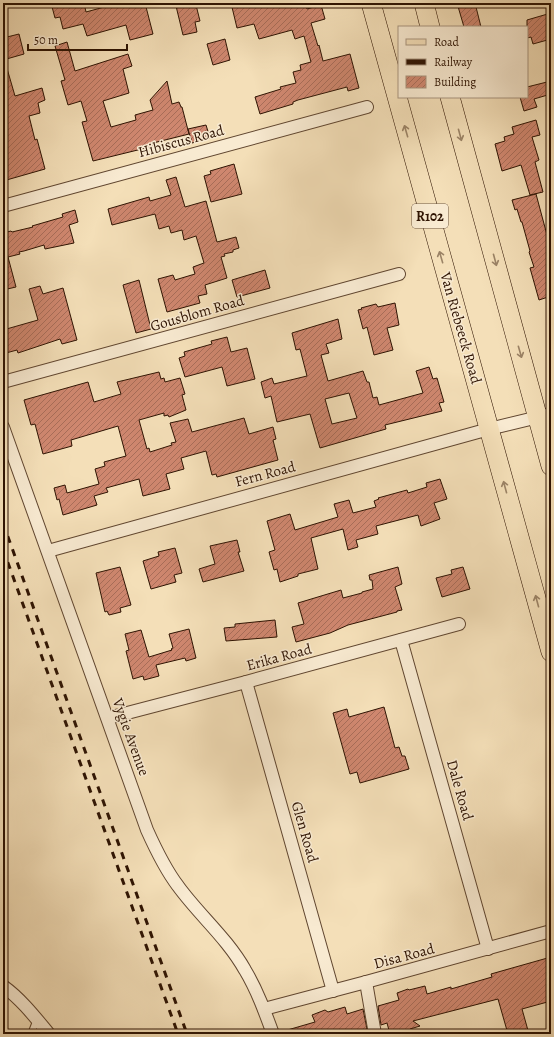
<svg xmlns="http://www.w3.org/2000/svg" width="554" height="1037" viewBox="0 0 554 1037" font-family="Alegreya,serif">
	<defs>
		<pattern id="building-hatch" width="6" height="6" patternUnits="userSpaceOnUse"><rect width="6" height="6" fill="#cf876f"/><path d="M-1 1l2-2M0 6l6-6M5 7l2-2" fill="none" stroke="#a86d59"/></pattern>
	</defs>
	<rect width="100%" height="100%" fill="#f4dfb8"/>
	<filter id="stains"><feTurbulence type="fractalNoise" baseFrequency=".005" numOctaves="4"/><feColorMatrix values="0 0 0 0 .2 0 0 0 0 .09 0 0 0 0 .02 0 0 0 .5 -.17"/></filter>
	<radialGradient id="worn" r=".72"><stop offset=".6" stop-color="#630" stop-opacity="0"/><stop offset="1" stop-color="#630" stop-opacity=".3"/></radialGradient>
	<g fill="url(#building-hatch)" stroke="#2e1302" fill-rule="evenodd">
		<path d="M51 3H84L86 12 119 3H145L153 34 130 40 126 25 87 36 83 24 63 29 60 17 55 18Z"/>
		<path d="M186 3H189L190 6 196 5 200 21 195 22 197 32 183 35 176 6Z"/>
		<path d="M231 3H305L307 9 321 5 325 19 311 23 318 46 319 45 323 61 350 54 359 88 348 91 347 87 298 100 293 102V104L260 114 255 97 281 89 280 87 296 83 293 72 301 70 300 65 311 62 304 36 295 39 292 30 259 39 254 24 237 28Z"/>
		<path d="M457 3H475L481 27H464Z"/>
		<path d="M551 13V39L533 44 531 37 527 38V20Z"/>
		<path d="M19 34 24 54 3 60V38Z"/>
		<path d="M225 39 230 60 213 65 207 44Z"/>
		<path d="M67 42 75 71 128 54 132 66 123 69 129 93 103 101 111 127 136 120 135 115 153 110 150 100 167 81 172 104 179 102 181 107H182L189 134 153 143 154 146 93 161 82 122 87 121 81 101 68 105 61 81 65 80 55 46Z"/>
		<path d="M3 65H6L15 96 42 88 45 100 38 103 40 113 29 116 35 140 37 139 45 169 3 181V160H5L3 151Z"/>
		<path d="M551 81V94L534 99 537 107 524 111 520 97H527V87Z"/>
		<path d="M536 120 540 135 532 137 539 160 535 162 543 192 530 195 521 165 502 171 495 144 505 141 504 137 514 134 512 127Z"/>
		<path d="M206 125 210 138 192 143 188 129Z"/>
		<path d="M234 164 242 194 211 202 204 176 211 174 210 171Z"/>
		<path d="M176 177 185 207 206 201 217 242 236 237 239 248 233 250V252L224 254 225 256 221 257 227 278 205 285 207 294 198 296 200 303 167 312 158 279 173 275 175 280 195 274 193 267 204 263 196 236 184 240 182 230 171 233 169 226 159 229 155 214 112 225 108 209 149 197 150 201 171 195 166 180Z"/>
		<path d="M536 194 547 235 549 234 551 241V296L539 300 530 268 534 267 529 252 530 251 522 222H521L517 209 515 210 512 200Z"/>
		<path d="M75 210 78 222 69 225 74 243 45 249 44 245 24 251 19 252 20 254 8 257 16 287 3 290V233L11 231 12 232 33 227 32 226 63 217 62 214Z"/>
		<path d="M265 270 270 288 237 297 232 280Z"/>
		<path d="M139 280 151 329 136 333 123 285Z"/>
		<path d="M40 286 43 294 63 288 77 340 62 344 60 339 18 353 17 350 6 353 3 342V330L38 320 29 289Z"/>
		<path d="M395 303 399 325 387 328 393 350 374 355 367 327 363 329 358 310 362 309 361 308 376 304 378 307Z"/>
		<path d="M338 319 342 339 326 344 329 353 321 355 328 381 363 371 367 382H369L373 398 377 397 379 405 423 393 416 371 429 367 433 379 437 378 444 402 439 403 442 411 385 425 386 429 320 448 310 414 277 422 271 396 265 398 261 382 272 378 274 384 307 376 300 349 296 350 292 333ZM349 393 357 418 332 424 325 399Z"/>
		<path d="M227 337 231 352 247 348 255 379 227 386 222 367 185 377 179 358 185 356 184 352 212 344 211 341Z"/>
		<path d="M159 372 161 379 164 378 165 382 180 378 185 394 182 395 186 410 169 417 168 415 164 416V413L139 420 147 449 149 448 150 452 172 445 171 443 176 442 170 423 188 419 192 432 244 418 249 434 273 427 276 439 273 440 278 460 217 477 216 474 212 475 206 451 181 458 184 469 166 474 170 489 143 496 139 479 106 488 108 492 94 496 97 505 63 515 59 499 57 500 54 488 65 485 67 493 99 484 95 469 105 466 104 462 126 456 118 426 71 440 72 446 43 454 35 424 31 425 24 400 88 382 94 402 121 394 117 382Z"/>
		<path d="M440 479 447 499 434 503 440 519 421 526 418 515 376 526 378 534 356 540 358 547 348 550 343 529 311 538 318 569 298 574V576L280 582 277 569 274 570 269 552 275 550 267 521 290 514 295 530 338 517 334 504 349 500 353 513 376 507 374 501 379 499 378 498 407 490 408 493 427 487 426 483Z"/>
		<path d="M237 540 240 552H238L244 571 203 582 199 569 215 564 210 546Z"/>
		<path d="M175 548 182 573 174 575 176 582 151 589 143 561 159 556 158 552Z"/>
		<path d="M120 567 131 605 120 608 121 612 109 615 107 611 105 612 96 573Z"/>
		<path d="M398 567 402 584 395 587 402 610 397 611V612L348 625 330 633 296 642 292 627 304 624 298 603 341 590 343 598 362 593V592L373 589 372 580H370L369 575Z"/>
		<path d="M463 567 470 589 442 597 436 578 452 574 451 570Z"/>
		<path d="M275 620 277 637 226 641 224 628 235 627V624Z"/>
		<path d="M189 629 196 658 186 661 185 658 156 665 159 676 144 680 143 676 133 679 126 651 129 650 125 634 141 630 149 657 172 650 171 649 173 648 169 634Z"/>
		<path d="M384 707 395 748 399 747 402 756H405L409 769 360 783 357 772 350 774 333 713 347 709 349 717Z"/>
		<path d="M551 957V1001L522 1009 529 1034H508L498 999 413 1021 420 1026 410 1029 411 1034H390L387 1023 381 1025 378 1006 399 1000 397 993 408 989 409 990 425 986 427 994 451 987V989L492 977 491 974Z"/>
		<path d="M345 1007 347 1014 363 1009 367 1029 349 1034H285L284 1031 315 1022 312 1015 325 1010 328 1012Z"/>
	</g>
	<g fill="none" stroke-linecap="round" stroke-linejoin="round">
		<defs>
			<path id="service" d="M31 1034 37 1019"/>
			<g id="minor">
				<path d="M3 206 367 107"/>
				<path d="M3 382 399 274"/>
				<path d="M3 427 147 830C156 850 165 869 178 886 199 915 227 938 245 970 257 990 265 1012 273 1034"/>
				<path d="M48 551 489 429 551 414"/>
				<path d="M401 640 488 949"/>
				<path d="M246 682 333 991"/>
				<path d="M108 718 246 682 459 624"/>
				<path d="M366 982 375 1034"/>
				<path d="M3 986C21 999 35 1017 49 1034"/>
				<path d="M264 1009 366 982 551 931"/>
			</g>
			<g id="primary">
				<path d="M371 3 551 652"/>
				<path d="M424 3 430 27"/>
				<path d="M450 97 551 466"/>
			</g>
		</defs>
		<use href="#service" stroke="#604630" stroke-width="8"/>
		<use href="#minor" stroke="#604630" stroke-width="14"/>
		<use href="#primary" stroke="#2e1302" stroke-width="20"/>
		<use href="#service" stroke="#f8ead1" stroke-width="6"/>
		<use href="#minor" stroke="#f8ead1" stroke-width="12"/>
		<use href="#primary" stroke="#f4dfb8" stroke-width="19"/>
		<g stroke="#2e1302" stroke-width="3" stroke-dasharray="7 7" stroke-linecap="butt">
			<path d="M3 523 187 1034"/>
			<path d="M3 549 178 1034"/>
		</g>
	</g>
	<defs><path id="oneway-shaft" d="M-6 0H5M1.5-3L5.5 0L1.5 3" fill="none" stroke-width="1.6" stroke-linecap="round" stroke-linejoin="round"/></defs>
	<g stroke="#9b8366">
		<use href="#oneway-shaft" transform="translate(406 131) rotate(-106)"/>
		<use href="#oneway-shaft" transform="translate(460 135) rotate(75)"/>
		<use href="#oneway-shaft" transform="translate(441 257) rotate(-106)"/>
		<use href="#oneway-shaft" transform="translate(495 260) rotate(75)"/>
		<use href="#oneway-shaft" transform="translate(520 352) rotate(74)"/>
		<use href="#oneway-shaft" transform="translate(505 487) rotate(-105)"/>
		<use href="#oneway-shaft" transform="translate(537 601) rotate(-105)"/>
	</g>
	<g text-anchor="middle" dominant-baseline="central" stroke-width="3" stroke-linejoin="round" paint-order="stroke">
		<rect fill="#f8ead1" stroke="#6b5440" stroke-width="1" x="412" y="204" width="36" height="24" rx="3"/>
		<g font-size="14" font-weight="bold" fill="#2e1302">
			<text x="430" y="216">R102</text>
		</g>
		<g font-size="15" fill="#2e1302" stroke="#f8ead1">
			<text transform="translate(181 141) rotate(-15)">Hibiscus Road</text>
			<text transform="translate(197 313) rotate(-16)">Gousblom Road</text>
			<text transform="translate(461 328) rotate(74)">Van Riebeeck Road</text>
			<text transform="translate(265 474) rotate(-15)">Fern Road</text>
			<text transform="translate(279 657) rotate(-15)">Erika Road</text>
			<text transform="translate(131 737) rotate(70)">Vygie Avenue</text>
			<text transform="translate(460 790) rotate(74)">Dale Road</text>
			<text transform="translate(305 832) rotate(74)">Glen Road</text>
			<text transform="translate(404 956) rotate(-15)">Disa Road</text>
		</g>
	</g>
	<rect width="554" height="1037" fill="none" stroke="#f4dfb8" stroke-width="16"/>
	<rect x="4" y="4" width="546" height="1029" fill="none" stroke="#2e1302" stroke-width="2"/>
	<rect x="8" y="8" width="538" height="1021" fill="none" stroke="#2e1302"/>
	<rect x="398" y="26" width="130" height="72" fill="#f8ead1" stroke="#a7947e"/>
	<rect x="406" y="39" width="20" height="6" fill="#f4dfb8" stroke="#a7947e"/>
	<text x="434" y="46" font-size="12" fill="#2e1302">Road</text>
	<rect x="406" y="59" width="20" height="6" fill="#2e1302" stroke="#a7947e"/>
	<text x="434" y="66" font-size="12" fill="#2e1302">Railway</text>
	<rect x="406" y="76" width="20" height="12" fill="url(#building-hatch)" stroke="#a7947e"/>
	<text x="434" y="86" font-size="12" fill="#2e1302">Building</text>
	<path d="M28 44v6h99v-6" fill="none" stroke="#2e1302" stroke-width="2"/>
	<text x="34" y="44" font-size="12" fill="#2e1302" stroke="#f8ead1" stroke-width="3" paint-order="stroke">50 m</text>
	<rect width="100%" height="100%" filter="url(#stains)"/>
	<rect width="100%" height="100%" fill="url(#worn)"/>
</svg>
